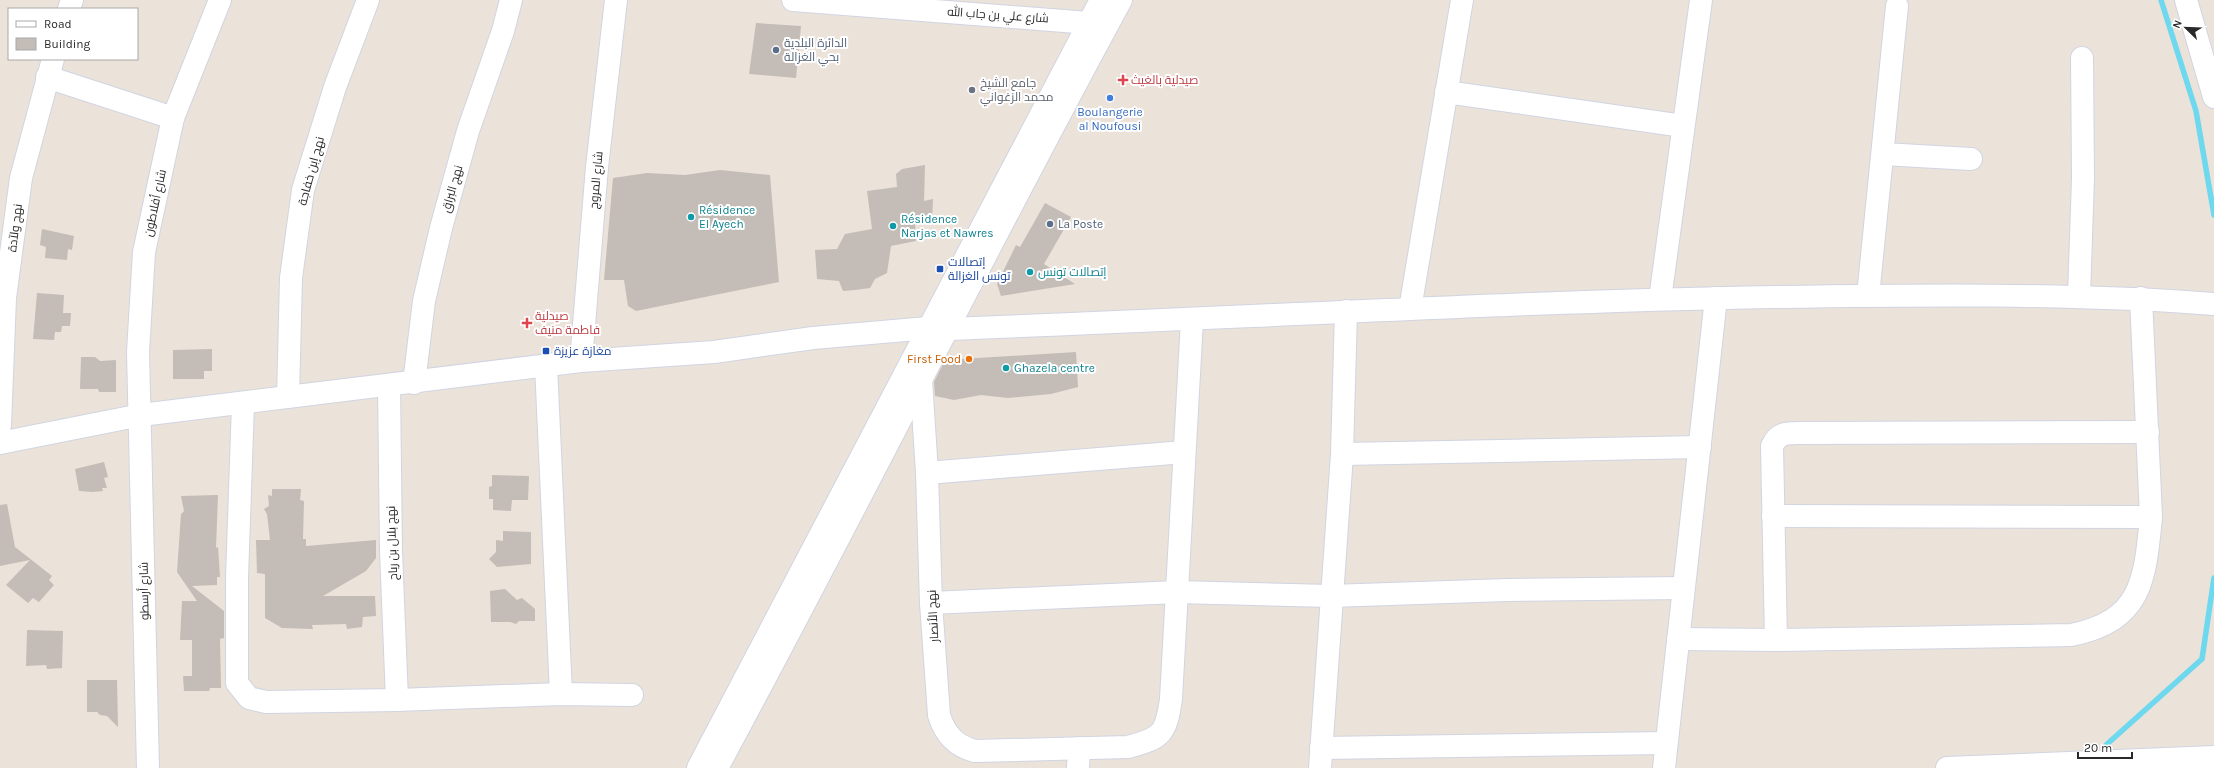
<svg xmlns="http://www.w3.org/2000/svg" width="2214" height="768" viewBox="0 0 2214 768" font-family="Karla,Cairo,sans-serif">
	<rect width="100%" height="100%" fill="#ebe2da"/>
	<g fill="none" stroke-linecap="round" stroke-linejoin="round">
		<g stroke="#6dd8ee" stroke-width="5.5">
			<path d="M2161 0 2196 111 2214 215"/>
			<path d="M2106 745 2202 659 2214 578"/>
		</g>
	</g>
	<g fill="#c3bcb7">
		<path d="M756 23 801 26 796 78 749 74Z"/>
		<path d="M925 165 924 201 933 199 932 220 915 222 916 241 891 246 887 273 875 279 870 288 855 290 843 291 839 281 817 279 815 250 837 249 845 234 872 229 867 191 897 187 896 174 902 169Z"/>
		<path d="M720 170 770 175 779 282 636 311 628 306 624 280H604L613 178 647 173 685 175Z"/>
		<path d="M1045 203 1071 217 1044 264 1075 284 1001 296 997 284 1016 245 1020 247Z"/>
		<path d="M42 229 74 236 72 250 68 249 67 260 45 258 46 247 40 245Z"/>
		<path d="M37 293 64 295 63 313H71L70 326H62L61 332H55L54 340 33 339Z"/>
		<path d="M212 349V371H204V379H173V350Z"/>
		<path d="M1076 352 1078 387 1051 394 1008 398 981 395 954 400 935 396 934 382 945 360Z"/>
		<path d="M81 357H95L100 361 116 360V392H99L98 389H80Z"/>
		<path d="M104 462 108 477 104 478 107 488H102L103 491 93 492 79 491 75 469Z"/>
		<path d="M492 475 529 476 528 500H512L511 511 493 510V499H489V487L492 486Z"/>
		<path d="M272 489H301L300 500 304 501 303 539H306V546L376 540V558L366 571 323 596H375L376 616 363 617 362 627 347 629 346 624 312 625 313 629 282 628 265 618V574L257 573 256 540H270L267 514 264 509 269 506 268 495 272 496Z"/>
		<path d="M218 495 216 548 218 547 220 577H217V585L192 586 224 611V638L220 639 221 688H210L209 691H184L183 676H192V640H180L182 601H197L177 572 181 514 184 511 181 496Z"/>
		<path d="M7 504 15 547 52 576 49 580 54 585 39 602 33 598 28 603 6 585 30 560 0 566V505Z"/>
		<path d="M503 531 531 532V564L497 567 489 559 496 552V540L503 541Z"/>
		<path d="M505 589 517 600 522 598 535 609V621H519L516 624 510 622H491L490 591Z"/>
		<path d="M27 630 63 631 62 668 47 669 46 665 26 666Z"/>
		<path d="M87 680H117L118 727 107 716 100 715 97 712H87Z"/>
	</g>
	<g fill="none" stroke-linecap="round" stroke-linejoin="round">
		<defs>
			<g id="minor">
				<path d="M793 0 1102 24"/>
				<path d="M2186 0 2214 97"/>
				<path d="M69 9 72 0"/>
				<path d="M47 77 173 118"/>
				<path d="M1446 92 1683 126"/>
				<path d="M1883 154 1971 159"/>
				<path d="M1868 296 1897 6"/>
				<path d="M2079 296 2083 178 2082 58"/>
				<path d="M1660 299 1701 0"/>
				<path d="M1410 309 1462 0"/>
				<path d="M581 361 597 167 616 0"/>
				<path d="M912 361 921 380 927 473 931 603 939 715C945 735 956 746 975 751L1128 747C1162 738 1166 734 1171 699L1192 320"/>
				<path d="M546 365 561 694"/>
				<path d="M414 383 424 301 441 228 468 131 503 31 511 0"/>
				<path d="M389 385 391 551 397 700"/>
				<path d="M288 397 291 278 303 190 335 87 368 0"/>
				<path d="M243 403 237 578V683L249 698 266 702 397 700 561 694 632 695"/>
				<path d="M0 425 5 298 21 178 53 59"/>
				<path d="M0 443 141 415 581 361 714 352 813 338 928 328 947 329C1223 319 1498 302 1775 297 1921 295 2068 293 2214 304"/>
				<path d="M1342 454 1700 447"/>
				<path d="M927 473 1184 452"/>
				<path d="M1773 516 2151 517"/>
				<path d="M931 603 1177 592 1331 596 1507 590 1683 588"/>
				<path d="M1678 639 1776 640 2071 635C2142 621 2145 580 2151 517L2141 298"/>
				<path d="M1776 640 1772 446C1778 433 1786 433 1799 433L2148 432"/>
				<path d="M1321 748 1666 743"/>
				<path d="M148 768 138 352 144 252 173 118 220 0"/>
				<path d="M698 768 1101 0"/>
				<path d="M717 768C855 513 983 254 1121 0"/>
				<path d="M1078 768 1079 748"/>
				<path d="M1320 768 1342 454 1346 311"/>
				<path d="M1664 768 1716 298"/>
				<path d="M1947 768 2214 757"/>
			</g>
		</defs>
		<use href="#minor" stroke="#d0d5e2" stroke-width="24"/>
		<use href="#minor" stroke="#fff" stroke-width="22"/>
	</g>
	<g fill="#5c6f8a" stroke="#fff" stroke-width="1.5">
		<circle cx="776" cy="50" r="4"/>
		<circle cx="1050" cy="224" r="4"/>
	</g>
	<g fill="#e0444e" stroke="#fff" stroke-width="1.5">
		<path d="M1121 74h4v4h4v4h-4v4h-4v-4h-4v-4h4z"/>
		<path d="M525 317h4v4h4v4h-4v4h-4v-4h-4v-4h4z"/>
	</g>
	<circle fill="#6b7280" stroke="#fff" stroke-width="1.5" cx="972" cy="90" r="4"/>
	<circle fill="#3f7fe0" stroke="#fff" stroke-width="1.5" cx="1110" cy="98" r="4"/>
	<g fill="#0f9aa8" stroke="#fff" stroke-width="1.5">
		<circle cx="691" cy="217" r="4"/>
		<circle cx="893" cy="226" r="4"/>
		<circle cx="1030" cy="272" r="4"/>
		<circle cx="1006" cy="368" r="4"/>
	</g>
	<g fill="#1a4fb4" stroke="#fff" stroke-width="1.5">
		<rect x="936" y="265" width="8" height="8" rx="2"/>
		<rect x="542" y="347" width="8" height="8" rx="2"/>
	</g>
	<circle fill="#e8710a" stroke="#fff" stroke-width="1.5" cx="969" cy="359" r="4"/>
	<g text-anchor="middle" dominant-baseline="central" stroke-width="4" stroke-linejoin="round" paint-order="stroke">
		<g font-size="12" fill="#292929" stroke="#fff">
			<text transform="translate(998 15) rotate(4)">شارع علي بن جاب الله</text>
			<text transform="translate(311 171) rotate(-75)">نهج إبن خفاجة</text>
			<text transform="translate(596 180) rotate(-85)">شارع المروج</text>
			<text transform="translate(452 189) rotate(-74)">نهج البراق</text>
			<text transform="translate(155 203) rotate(-78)">شارع أفلاطون</text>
			<text transform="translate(15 228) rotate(-83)">نهج ولاّدة</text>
			<text transform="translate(392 543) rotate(-92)">نهج بلال بن رباح</text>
			<text transform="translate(144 591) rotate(-91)">شارع أرسطو</text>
			<text transform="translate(933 616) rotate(-93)">نهج الأنصار</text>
		</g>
		<g font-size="12" fill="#4e5e75" stroke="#fff" text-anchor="start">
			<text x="784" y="43">الدائرة البلدية<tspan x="784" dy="14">بحي الغزالة</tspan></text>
			<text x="1058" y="224">La Poste</text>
		</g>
		<g font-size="12" fill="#be3a42" stroke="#fff" text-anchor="start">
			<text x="1131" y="80">صيدلية بالغيث</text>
			<text x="535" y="316">صيدلية<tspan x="535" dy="14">فاطمة منيف</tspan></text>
		</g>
		<g font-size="12" fill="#5b616d" stroke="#fff" text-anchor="start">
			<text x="980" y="83">جامع الشيخ<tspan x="980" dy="14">محمد الزغواني</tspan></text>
		</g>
		<g font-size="12" fill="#366cbe" stroke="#fff">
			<text x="1110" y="112">Boulangerie<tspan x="1110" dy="14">al Noufousi</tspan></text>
		</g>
		<g font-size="12" fill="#0d838f" stroke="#fff" text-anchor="start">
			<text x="699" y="210">Résidence<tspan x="699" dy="14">El Ayech</tspan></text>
			<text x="901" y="219">Résidence<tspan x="901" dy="14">Narjas et Nawres</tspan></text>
			<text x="1038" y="272">إتصالات تونس</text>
			<text x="1014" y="368">Ghazela centre</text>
		</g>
		<g font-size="12" fill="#164399" stroke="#fff" text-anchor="start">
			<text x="948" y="262">إتصالات<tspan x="948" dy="14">تونس الغزالة</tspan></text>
			<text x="554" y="351">مغازة عزيزة</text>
		</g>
		<g font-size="12" fill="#c56008" stroke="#fff" text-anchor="end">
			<text x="961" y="359">First Food</text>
		</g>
	</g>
	<rect x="8" y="8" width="130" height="52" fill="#ffffff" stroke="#a9a9a9"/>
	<rect x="16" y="21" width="20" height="6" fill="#ffffff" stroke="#a9a9a9"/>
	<text x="44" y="28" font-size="12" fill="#292929">Road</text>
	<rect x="16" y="38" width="20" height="12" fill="#c3bcb7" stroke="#a9a9a9"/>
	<text x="44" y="48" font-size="12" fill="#292929">Building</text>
	<g transform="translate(2186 28) rotate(293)" stroke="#ffffff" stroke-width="3" paint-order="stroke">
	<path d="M0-3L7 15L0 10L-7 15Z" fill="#292929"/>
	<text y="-6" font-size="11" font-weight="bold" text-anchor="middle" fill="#292929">N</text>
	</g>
	<path d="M2078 752v6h54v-6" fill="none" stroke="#292929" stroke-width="2"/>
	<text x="2084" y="752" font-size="12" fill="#292929" stroke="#ffffff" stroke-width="3" paint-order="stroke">20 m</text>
</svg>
